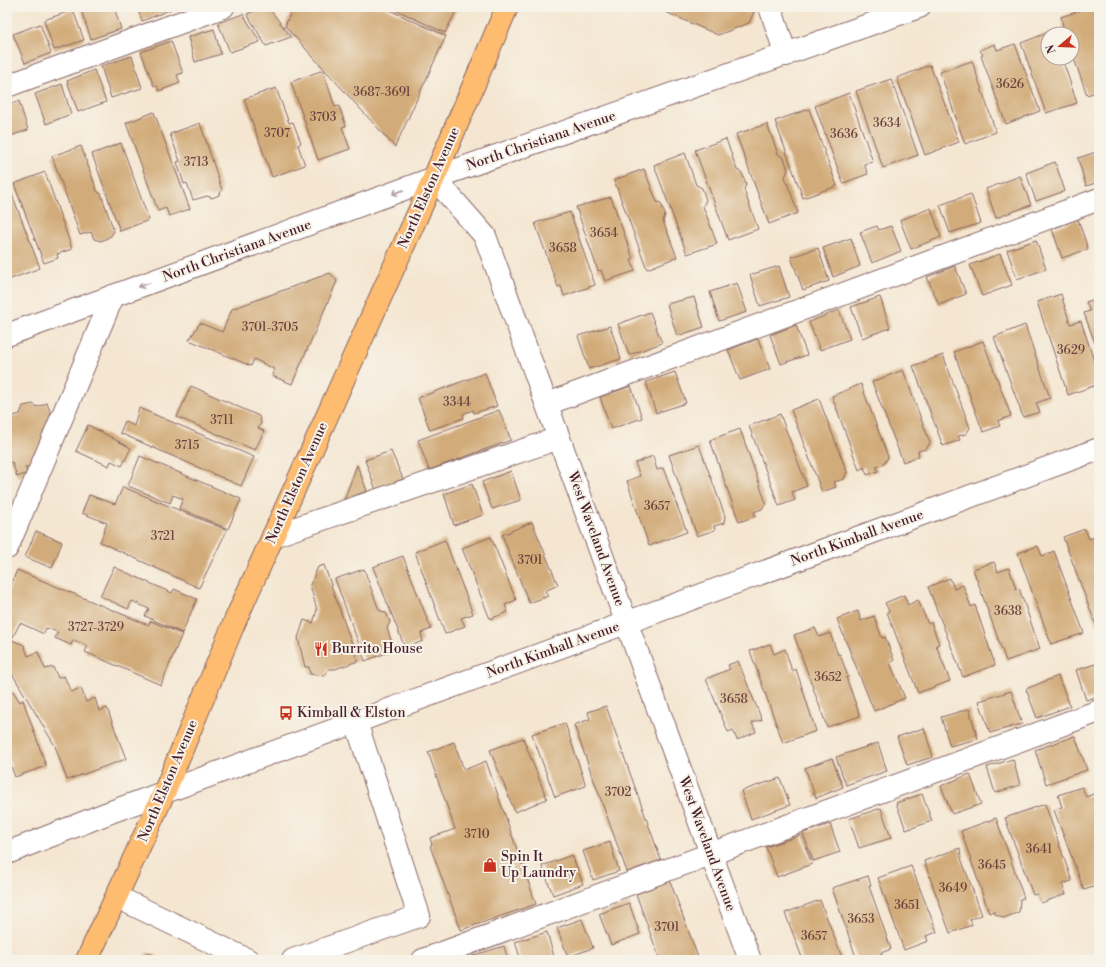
<svg xmlns="http://www.w3.org/2000/svg" width="1106" height="967" viewBox="0 0 1106 967" font-family="'Libre Bodoni',serif">
	<rect width="100%" height="100%" fill="#f7f3e8"/>
	<filter id="ink" filterUnits="userSpaceOnUse"><feTurbulence type="fractalNoise" baseFrequency=".025" numOctaves="2"/><feDisplacementMap in="SourceGraphic" scale="8" xChannelSelector="R" yChannelSelector="G"/><feConvolveMatrix kernelMatrix="1 2 1 2 8 2 1 2 1" color-interpolation-filters="sRGB"/></filter>
	<filter id="wash" filterUnits="userSpaceOnUse"><feTurbulence type="fractalNoise" baseFrequency=".012" numOctaves="4" result="noise"/><feDisplacementMap in="SourceGraphic" scale="16" xChannelSelector="R" yChannelSelector="G"/><feGaussianBlur stdDeviation="0.9" result="paint"/><feColorMatrix in="noise" values="0 0 0 0 0 0 0 0 0 0 0 0 0 0 0 0 0 1.4 0 .05"/><feComposite in="paint" operator="in"/></filter>
	<g filter="url(#wash)">
		<rect width="100%" height="100%" fill="#f4e6d1"/>
		<g id="blocks">
			<g fill="#d1ab79">
				<path d="M80 7H114L121 29 91 39Z"/>
				<path d="M137 7H171L172 9 142 21Z"/>
				<path d="M263 7H268L291 37 266 46 247 14Z"/>
				<path d="M293 7H383L446 36 395 147 285 26Z"/>
				<path d="M390 7H458L445 33Z"/>
				<path d="M654 7H756L749 23 718 35Z"/>
				<path d="M1090 7H1094L1099 22V91L1087 95 1072 53V34H1065L1061 17Z"/>
				<path d="M73 10 84 40 54 50 44 20Z"/>
				<path d="M243 14 260 42 230 52 218 23Z"/>
				<path d="M40 24 51 53 25 63 13 34Z"/>
				<path d="M214 29 221 54 195 62 188 37Z"/>
				<path d="M1052 31 1053 34H1048V58H1062L1077 103 1046 113 1021 43Z"/>
				<path d="M171 41 183 73 177 75 180 83 159 91 156 85 154 86 141 52Z"/>
				<path d="M995 44 997 50 1015 44 1040 111 1006 124 981 56 983 55 980 50Z"/>
				<path d="M132 56 142 88 111 98 101 66Z"/>
				<path d="M972 61 996 132 965 144 940 72Z"/>
				<path d="M930 65 959 142 925 155 897 78Z"/>
				<path d="M94 70 106 102 78 112 67 81Z"/>
				<path d="M323 70 335 107 339 106 346 126 342 127 350 149 318 160 291 82Z"/>
				<path d="M891 79 918 155 883 168 856 91Z"/>
				<path d="M62 84 71 114 46 124 35 94Z"/>
				<path d="M276 88 289 123 293 122 301 143 298 145 305 165 272 177 244 99Z"/>
				<path d="M849 93 873 162 864 164 868 174 843 183 815 106Z"/>
				<path d="M19 101 28 130 7 137V105Z"/>
				<path d="M809 109 837 186 803 198 775 121Z"/>
				<path d="M154 112 190 209 169 216 166 208 158 211 126 123Z"/>
				<path d="M200 123 222 190 219 195 212 198 207 196 193 200 187 183 184 184 177 162 180 161 170 134Z"/>
				<path d="M767 124 778 154 784 158 788 170 785 177 798 213 769 224 736 134Z"/>
				<path d="M726 139 737 170 742 173 746 184 744 190 758 229 728 240 695 150Z"/>
				<path d="M121 143 149 220 120 231 92 154Z"/>
				<path d="M81 146 97 191 101 194 114 231 111 236 101 241 94 239 91 232 80 235 52 156Z"/>
				<path d="M1099 151V182L1086 186 1078 158Z"/>
				<path d="M685 153 696 185 702 188 706 200 703 206 717 244 687 254 654 165Z"/>
				<path d="M1055 162 1065 191 1036 201 1026 173Z"/>
				<path d="M644 169 657 202 661 203 665 215 663 221 677 257 647 269 614 180Z"/>
				<path d="M45 172 72 249 57 254 58 258 44 263 14 184Z"/>
				<path d="M1020 176 1031 205 996 218 986 189Z"/>
				<path d="M10 189 40 268 8 280 7 190Z"/>
				<path d="M971 194 981 223 950 233 940 205Z"/>
				<path d="M611 197 633 259 631 260 635 271 605 281 601 270 598 271 576 207Z"/>
				<path d="M931 208 941 237 911 249 900 220Z"/>
				<path d="M570 212 595 285 564 296 561 286 558 287 535 223Z"/>
				<path d="M1078 219 1088 249 1062 258 1052 229Z"/>
				<path d="M877 226 879 230 891 226 901 251 872 263 860 232Z"/>
				<path d="M851 238 860 266 833 277 823 248Z"/>
				<path d="M1036 240 1046 269 1017 279 1007 250Z"/>
				<path d="M818 248 829 281 803 290 791 257Z"/>
				<path d="M1000 254 1012 285 982 296 970 265Z"/>
				<path d="M779 266 789 297 760 306 750 275Z"/>
				<path d="M955 266 966 294 939 305 927 277Z"/>
				<path d="M330 273 337 281 292 384 272 376 274 369 254 359 251 366 189 340 200 323 222 332 232 309Z"/>
				<path d="M737 283 747 312 719 321 710 292Z"/>
				<path d="M1061 294 1070 324 1081 321 1099 376V384L1068 395 1037 302Z"/>
				<path d="M694 297 704 327 677 336 667 304Z"/>
				<path d="M880 297 890 328 862 338 851 307Z"/>
				<path d="M1099 298V354L1084 313 1090 311 1086 302Z"/>
				<path d="M839 310 850 339 820 350 809 322Z"/>
				<path d="M650 312 662 343 629 355 618 324Z"/>
				<path d="M796 325 807 355 781 364 770 335Z"/>
				<path d="M1025 325 1050 398 1036 403 1040 412 1023 417 994 337Z"/>
				<path d="M610 326 621 359 589 369 578 336Z"/>
				<path d="M758 339 770 369 740 380 728 350Z"/>
				<path d="M983 341 1011 416 998 421 1000 426 983 432 954 352Z"/>
				<path d="M943 355 970 428 966 434 958 436 960 440 943 446 913 366Z"/>
				<path d="M903 370 930 443 926 449 918 451 919 456 903 462 872 382Z"/>
				<path d="M675 372 686 403 656 413 646 382Z"/>
				<path d="M485 373 497 406 474 413 473 410 463 414 464 418 430 430 418 398Z"/>
				<path d="M861 384 888 457 884 464 876 467 878 471 867 475 864 467 859 470 832 396Z"/>
				<path d="M191 386 259 416 261 423 258 428 264 431 255 450 177 417Z"/>
				<path d="M631 386 642 418 611 429 600 397Z"/>
				<path d="M819 399 847 472 844 479 834 482 836 487 822 492 791 410Z"/>
				<path d="M47 403 53 419 33 465 25 468 28 473 17 477 12 462 7 464V418L20 414 23 406 33 404 37 407Z"/>
				<path d="M139 408 254 457 241 486 120 433 125 421 134 426Z"/>
				<path d="M499 410 511 440 429 470 418 440Z"/>
				<path d="M780 414 807 486 792 492 795 500 779 506 749 426Z"/>
				<path d="M88 425 131 448 122 466 111 461 109 466 76 451Z"/>
				<path d="M740 429 766 503 762 509 754 512 756 516 739 522 710 440Z"/>
				<path d="M699 445 725 516 724 523 714 526 715 530 697 536 669 455Z"/>
				<path d="M391 451 403 479 376 490 365 460Z"/>
				<path d="M140 456 241 499 228 529 179 508 183 499 173 495 170 503 128 486Z"/>
				<path d="M653 456 657 470 663 468 687 532 649 546 627 481 640 476 635 463Z"/>
				<path d="M357 465 367 491 344 500Z"/>
				<path d="M511 471 521 500 492 509 482 482Z"/>
				<path d="M472 484 483 515 454 525 444 494Z"/>
				<path d="M123 487 227 530 199 588 100 542 107 523 82 513 89 495 115 504Z"/>
				<path d="M532 522 558 585 545 591 548 596 529 603 502 535Z"/>
				<path d="M1085 529 1089 539 1098 536 1099 539V627L1097 628 1063 537Z"/>
				<path d="M36 531 62 542 52 568 25 557Z"/>
				<path d="M491 537 516 600 505 605 508 612 490 619 462 548Z"/>
				<path d="M445 540 473 614 461 618 465 626 445 634 415 552Z"/>
				<path d="M1038 546 1042 556 1054 551 1084 633 1051 644 1018 553Z"/>
				<path d="M403 556 431 629 421 633 423 641 405 648 373 567Z"/>
				<path d="M994 562 998 572 1009 568 1016 589 1019 588 1040 649 1006 661 973 569Z"/>
				<path d="M324 565 358 661 335 669H328L325 676 310 674 309 667H305L298 638 304 620 313 623 317 610 310 585 318 567Z"/>
				<path d="M114 567 172 593 174 589 197 599 182 633 145 616 149 609 132 601 128 609 100 596Z"/>
				<path d="M364 569 379 610 386 613 390 622 387 628 394 650 365 661 335 579Z"/>
				<path d="M17 570 148 625 151 621 182 634 161 685 85 652 88 646 73 640 71 645 55 638 58 632 46 628 44 634 20 623 13 637 7 635V594Z"/>
				<path d="M950 578 954 589 963 585 971 607 975 605 995 665 963 677 928 587Z"/>
				<path d="M904 595 908 605 918 600 928 624 931 622 939 644 936 645 950 681 918 693 887 612 889 611 885 603Z"/>
				<path d="M858 611 861 621 874 616 882 638 885 637 894 660 890 663 905 698 874 711 837 619Z"/>
				<path d="M815 628 819 637 830 633 838 655 840 654 848 677H846L860 716 827 727 794 635Z"/>
				<path d="M7 638 24 645 28 656 38 652 45 669 53 667 58 678 64 676 71 692 81 688 86 702 95 698 99 711 107 708 126 759 67 780 55 746 7 665Z"/>
				<path d="M770 644 774 654 785 649 792 671 796 669 816 731 783 743 750 651Z"/>
				<path d="M738 661 762 720 752 723 756 732 737 740 733 730 728 732 706 679 730 669 728 665Z"/>
				<path d="M1099 663V696L1086 700 1076 670Z"/>
				<path d="M1058 676 1070 706 1037 718 1026 689Z"/>
				<path d="M13 691 20 702 23 700 46 766 15 777 7 755V693Z"/>
				<path d="M1011 691 1022 724 990 733 979 701Z"/>
				<path d="M606 706 661 860 627 872 574 725 590 719 588 712Z"/>
				<path d="M969 709 978 739 950 746 941 717Z"/>
				<path d="M565 723 586 786 555 797 532 734Z"/>
				<path d="M924 728 933 757 907 765 897 737Z"/>
				<path d="M1075 736 1087 770 1046 784 1035 750Z"/>
				<path d="M523 738 547 799 515 812 490 750Z"/>
				<path d="M454 742 464 770 486 761 536 904 461 930 430 846 432 845 430 838 455 829 428 752Z"/>
				<path d="M878 743 887 771 846 785 836 757Z"/>
				<path d="M832 758 843 787 816 798 805 768Z"/>
				<path d="M1013 759 1020 785 995 793 987 767Z"/>
				<path d="M970 774 981 804 952 814 941 786Z"/>
				<path d="M780 778 790 805 751 819 741 791Z"/>
				<path d="M1082 787 1086 797 1098 792 1099 796V885L1084 890 1054 810 1062 807 1058 795Z"/>
				<path d="M922 794 932 821 906 830 896 803Z"/>
				<path d="M1045 804 1072 881 1062 884 1066 894 1041 903 1037 894 1033 895 1005 818Z"/>
				<path d="M881 808 891 838 859 848 849 819Z"/>
				<path d="M996 818 1024 898 1020 899 1019 912 1004 918 995 914 994 911 989 913 961 831Z"/>
				<path d="M830 824 840 852 813 861 803 833Z"/>
				<path d="M801 835 812 864 777 877 766 847Z"/>
				<path d="M610 842 619 871 593 880 583 851Z"/>
				<path d="M960 848 961 858 982 915 970 919 972 925 950 933 924 861Z"/>
				<path d="M572 855 583 884 553 895 542 866Z"/>
				<path d="M911 866 937 932 926 936 928 941 904 950 878 878Z"/>
				<path d="M868 876 871 886H869L891 949 881 953 883 960H857L832 888Z"/>
				<path d="M670 881 699 960H660L636 894Z"/>
				<path d="M820 900 843 960H803L785 913Z"/>
				<path d="M629 903 640 934 611 945 599 914Z"/>
				<path d="M582 919 593 948 568 957 557 928Z"/>
				<path d="M547 932 555 960H521L515 942Z"/>
				<path d="M504 946 508 960H474L472 956Z"/>
				<path d="M147 952 166 960H144Z"/>
			</g>
		</g>
	</g>
	<g filter="url(#ink)">
		<use href="#blocks" fill-opacity="0" stroke="#866565" stroke-width="1"/>
		<g fill="none" stroke-linecap="round" stroke-linejoin="round">
			<defs>
				<g id="minor">
					<path d="M770 7 786 55"/>
					<path d="M7 86 223 7"/>
					<path d="M434 178 485 236 750 960"/>
					<path d="M7 335 434 178 919 7"/>
					<path d="M547 404 1099 199"/>
					<path d="M273 536 559 438"/>
					<path d="M7 548 113 296"/>
					<path d="M7 853 108 813 1099 449"/>
					<path d="M117 897 248 960"/>
					<path d="M293 960 419 916 356 722"/>
					<path d="M423 960 1099 711"/>
				</g>
				<path id="major" d="M87 960 164 793 235 621 434 178 507 7"/>
			</defs>
			<use href="#minor" stroke="#866565" stroke-width="24"/>
			<use href="#major" stroke="#866565" stroke-width="24"/>
			<use href="#minor" stroke="#fff" stroke-width="22"/>
			<use href="#major" stroke="#fdbc70" stroke-width="22"/>
		</g>
		<defs><path id="oneway-shaft" d="M-6 0H5M1.5-3L5.5 0L1.5 3" fill="none" stroke-width="1.6" stroke-linecap="round" stroke-linejoin="round"/></defs>
		<g stroke="#ae9aa0">
			<use href="#oneway-shaft" transform="translate(398 192) rotate(160)"/>
			<use href="#oneway-shaft" transform="translate(144 285) rotate(160)"/>
		</g>
	</g>
	<defs>
		<symbol id="restaurant-bare" viewBox="-9 -9 18 18"><path d="M-5-6h1v4h1v-4h1v4h1v-4h1v5L-1.5 .5V6h-2V.5L-5-1ZM5-6V6H3V1.5H1.5Q1.5-4 5-6Z" fill="#c8321e" stroke="#f7f3e8" stroke-width="2.5" paint-order="stroke"/></symbol>
		<symbol id="bus-bare" viewBox="-9 -9 18 18"><path d="M-5-6H5V4H4V6H2V4H-2V6H-4V4H-5ZM-3.5-4V0h7V-4ZM-3.5 1.2v1.5H-2V1.2ZM2 1.2v1.5H3.5V1.2Z" fill="#c8321e" stroke="#f7f3e8" stroke-width="2.5" paint-order="stroke"/></symbol>
		<symbol id="shop-bare" viewBox="-9 -9 18 18"><path d="M-5-2.5h2.3a2.7 3.5 0 0 1 5.4 0H5L5.5 6h-11ZM-1.5-2.5h3a1.5 2.3 0 0 0-3 0Z" fill="#c8321e" stroke="#f7f3e8" stroke-width="2.5" paint-order="stroke"/></symbol>
	</defs>
	<g fill-rule="evenodd">
		<use href="#restaurant-bare" x="311" y="639" width="20" height="20"/>
		<use href="#bus-bare" x="276" y="703" width="20" height="20"/>
		<use href="#shop-bare" x="480" y="855" width="20" height="20"/>
	</g>
	<g text-anchor="middle" dominant-baseline="central" stroke-width="4" stroke-linejoin="round" paint-order="stroke">
		<g font-size="12" fill="#6c423e">
			<text x="1010" y="84">3626</text>
			<text x="382" y="92">3687-3691</text>
			<text x="323" y="117">3703</text>
			<text x="887" y="123">3634</text>
			<text x="277" y="133">3707</text>
			<text x="844" y="134">3636</text>
			<text x="196" y="162">3713</text>
			<text x="604" y="233">3654</text>
			<text x="563" y="248">3658</text>
			<text x="270" y="327">3701-3705</text>
			<text x="1071" y="350">3629</text>
			<text x="457" y="402">3344</text>
			<text x="222" y="420">3711</text>
			<text x="187" y="445">3715</text>
			<text x="657" y="506">3657</text>
			<text x="163" y="536">3721</text>
			<text x="530" y="560">3701</text>
			<text x="1008" y="611">3638</text>
			<text x="96" y="627">3727-3729</text>
			<text x="828" y="677">3652</text>
			<text x="734" y="699">3658</text>
			<text x="618" y="792">3702</text>
			<text x="477" y="834">3710</text>
			<text x="1039" y="849">3641</text>
			<text x="992" y="865">3645</text>
			<text x="953" y="888">3649</text>
			<text x="907" y="905">3651</text>
			<text x="861" y="919">3653</text>
			<text x="667" y="927">3701</text>
			<text x="814" y="936">3657</text>
		</g>
		<g font-size="14" fill="#4a1f2b" stroke="#f7f3e8">
			<text transform="translate(541 141) rotate(-19)">North Christiana Avenue</text>
			<text transform="translate(429 188) rotate(-66)">North Elston Avenue</text>
			<text transform="translate(237 251) rotate(-20)">North Christiana Avenue</text>
			<text transform="translate(297 483) rotate(-66)">North Elston Avenue</text>
			<text transform="translate(857 538) rotate(-20)">North Kimball Avenue</text>
			<text transform="translate(596 539) rotate(70)">West Waveland Avenue</text>
			<text transform="translate(553 650) rotate(-20)">North Kimball Avenue</text>
			<text transform="translate(168 781) rotate(-67)">North Elston Avenue</text>
			<text transform="translate(707 844) rotate(70)">West Waveland Avenue</text>
		</g>
		<g font-size="14" fill="#4a1f2b" stroke="#f7f3e8" text-anchor="start">
			<text x="332" y="649">Burrito House</text>
			<text x="297" y="713">Kimball &amp; Elston</text>
			<text x="501" y="857">Spin It<tspan x="501" dy="16">Up Laundry</tspan></text>
		</g>
	</g>
	<rect width="1106" height="967" fill="none" stroke="#f7f3e8" stroke-width="24"/>
	<g transform="translate(1060 46) rotate(251)"><circle r="19" fill="#f7f3e8" stroke="#b29e9c"/>
	<path d="M0-3L7 15L0 10L-7 15Z" fill="#c8321e"/>
	<text y="-6" font-size="11" font-weight="bold" text-anchor="middle" fill="#4a1f2b">N</text>
	</g>
</svg>
